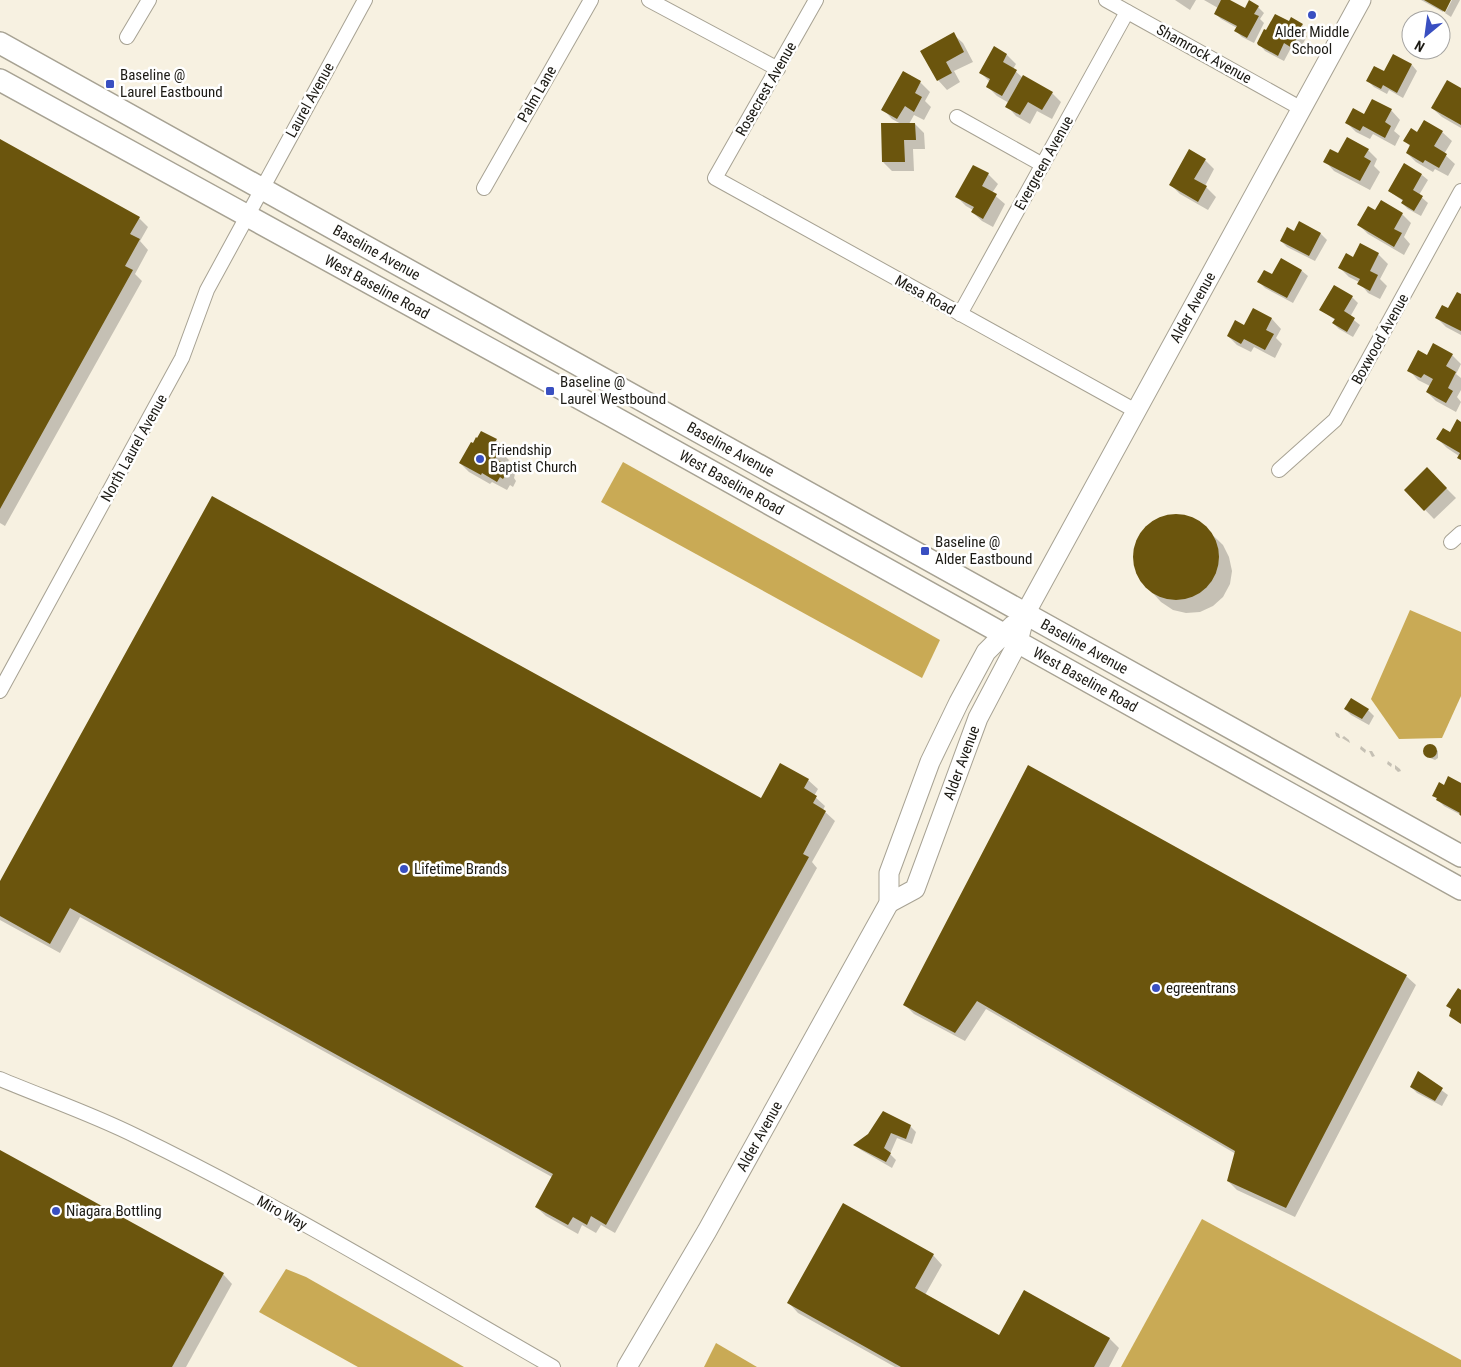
<svg xmlns="http://www.w3.org/2000/svg" width="1461" height="1367" viewBox="0 0 1461 1367" font-family="'Roboto Condensed',sans-serif">
	<rect width="100%" height="100%" fill="#f7f1e1"/>
	<g fill="#c9aa55">
		<path d="M623 462 940 640 922 678 601 502Z"/>
		<path d="M1410 610 1461 632V696L1442 738 1399 739 1371 699Z"/>
		<path d="M1202 1219 1461 1360V1367H1121Z"/>
		<path d="M286 1269 306 1277 464 1367H358L259 1312Z"/>
		<path d="M716 1343 757 1367H704Z"/>
	</g>
	<g fill="#0003">
		<path d="M1175 0H1196L1190 10Z"/>
		<path d="M1204 0H1227L1245 10 1258 7 1264 13 1260 19 1264 23 1254 43 1242 37 1236 31 1237 28 1221 19 1215 13 1218 8Z"/>
		<path d="M1421 0H1450L1443 12Z"/>
		<path d="M1452 0H1460L1451 17 1445 13Z"/>
		<path d="M1289 23 1302 25 1308 31 1305 35 1307 36 1298 53 1291 48 1284 61 1265 51 1259 44Z"/>
		<path d="M953 34 963 43 973 62 954 71 960 82 947 90 938 80Z"/>
		<path d="M1007 55 1016 64 1013 69 1023 78 1052 93 1061 102 1052 119 1037 111 1030 124 1016 116 1007 106 1009 103 997 96 988 87 990 82 981 73Z"/>
		<path d="M1412 65 1417 71 1403 98 1389 90 1387 94 1374 87 1368 81 1385 73Z"/>
		<path d="M904 73 920 82 930 92 925 101 931 107 924 120 914 115 909 124H915L924 133 925 149H913L914 171H892L883 162 901 124 892 119 883 109Z"/>
		<path d="M1461 89V128L1442 117 1432 108Z"/>
		<path d="M1391 110 1400 120 1394 131 1400 136 1395 146 1373 134 1370 139 1356 132 1346 122 1364 116Z"/>
		<path d="M1442 132 1452 141 1444 154 1455 164 1448 176 1435 169 1433 172 1416 162 1407 153 1411 147 1405 141Z"/>
		<path d="M0 140 139 218 148 227 140 241 148 250 135 274 142 281 5 526 0 523Z"/>
		<path d="M1368 150 1377 159 1374 166 1380 172 1370 190 1334 171 1325 161 1339 155Z"/>
		<path d="M1205 160 1214 169 1205 186 1216 197 1208 210 1180 194 1171 185Z"/>
		<path d="M988 174 998 184 992 193 1005 204 993 227 982 221 972 212 973 210 966 206 957 197Z"/>
		<path d="M1422 175 1428 180 1419 195 1428 203 1421 216 1408 209 1402 203 1403 201 1389 191Z"/>
		<path d="M1375 212 1402 214 1411 223 1404 237 1410 244 1404 255 1368 234 1358 224Z"/>
		<path d="M1295 233 1321 234 1327 240 1315 261 1287 247 1281 241Z"/>
		<path d="M1360 245 1378 254 1388 264 1380 279 1387 286 1380 299 1368 293 1359 282 1349 277 1339 267 1353 258Z"/>
		<path d="M1302 271 1308 276 1293 303 1265 288 1259 282 1272 276Z"/>
		<path d="M1461 296V335L1446 327 1437 318 1449 310Z"/>
		<path d="M1352 297 1358 303 1350 317 1360 325 1353 337 1339 329 1333 323 1335 320 1321 310Z"/>
		<path d="M1254 310 1272 319 1281 329 1276 338 1282 344 1275 358 1254 347 1251 352 1237 345 1228 336 1245 327Z"/>
		<path d="M1452 355 1461 364 1456 374 1461 378V390L1457 397 1461 402 1456 412 1436 401 1427 392 1430 386 1418 380 1409 370 1428 357Z"/>
		<path d="M1461 423V460L1458 458 1459 456 1447 448 1438 439 1451 434Z"/>
		<path d="M496 440 505 449 503 454 509 460 506 465 515 474 514 478 516 481 513 487 510 485 507 490 492 482 490 484 469 472 460 463Z"/>
		<path d="M1427 469 1456 498 1434 519 1406 490Z"/>
		<path d="M1172 515 1186 516 1199 522 1223 545 1229 557 1232 571 1230 584 1223 597 1213 606 1200 612 1186 613 1173 610 1161 602 1139 578 1134 565V551L1138 537 1147 526 1159 519Z"/>
		<path d="M1345 709 1368 710 1374 716 1369 725 1351 715Z"/>
		<path d="M1335 732 1339 734 1340 738H1339L1336 736Z"/>
		<path d="M1344 736 1349 740 1350 743 1342 738Z"/>
		<path d="M1430 745 1438 751V758L1435 760 1430 758 1424 750Z"/>
		<path d="M1361 746 1366 750 1365 753 1360 749Z"/>
		<path d="M1369 751H1372L1375 756 1372 757Z"/>
		<path d="M1388 761 1392 764 1391 767 1387 764Z"/>
		<path d="M1395 765 1400 769 1401 771 1398 772 1395 769Z"/>
		<path d="M808 780 818 789 814 796 825 806 823 810 835 821 812 862 817 868 615 1233 601 1225 596 1233 582 1225 578 1234 546 1216 536 1207 552 1177 80 917 60 953 0 920V883L761 800Z"/>
		<path d="M1461 785V815L1444 806 1434 796 1444 786Z"/>
		<path d="M1406 976 1416 985 1295 1217 1237 1190 1228 1181 1236 1154 986 1009 965 1041 914 1014 905 1005Z"/>
		<path d="M1418 1073 1448 1095 1442 1106 1417 1093 1411 1087Z"/>
		<path d="M910 1126 916 1132 912 1144 897 1138 890 1154 896 1160 892 1168 861 1150 855 1145Z"/>
		<path d="M0 1151 223 1274 232 1284 186 1367H0Z"/>
		<path d="M933 1255 942 1265 925 1295 999 1337 1025 1292 1110 1339 1119 1348 1109 1367H895L798 1313 789 1303Z"/>
	</g>
	<g fill="#6b550d">
		<path d="M1221 0H1230L1245 8 1249 0 1259 6 1254 14 1259 16 1247 38 1234 31 1237 26 1214 14Z"/>
		<path d="M1424 0H1451L1445 12Z"/>
		<path d="M1275 14 1289 21 1291 17 1303 24 1300 28 1302 29 1292 48 1284 43 1278 56 1258 45 1257 43 1264 29 1266 30Z"/>
		<path d="M954 32 964 52 946 62 952 73 937 81 920 51Z"/>
		<path d="M994 46 1007 54 1003 62 1017 70 1002 96 986 87 990 79 979 73Z"/>
		<path d="M1393 54 1412 64 1397 93 1383 85 1381 89 1366 81 1374 66 1384 71Z"/>
		<path d="M903 71 921 81 915 93 922 97 914 112 905 106 897 119 881 110Z"/>
		<path d="M1023 75 1053 92 1042 110 1028 102 1020 115 1005 107Z"/>
		<path d="M1447 80 1461 88V125L1431 108Z"/>
		<path d="M1372 99 1392 109 1385 122 1391 126 1385 138 1363 126 1360 131 1345 123 1353 108 1364 114Z"/>
		<path d="M1424 120 1443 131 1434 146 1447 154 1439 168 1425 160 1423 163 1406 153 1410 145 1403 141 1411 128 1417 132Z"/>
		<path d="M881 123H915L916 140H904L905 162H882Z"/>
		<path d="M1347 137 1369 149 1364 157 1371 161 1360 181 1323 162 1330 149 1338 153Z"/>
		<path d="M0 139 140 217 130 234 140 239 125 266 133 270 0 509Z"/>
		<path d="M1189 149 1206 159 1194 179 1207 186 1198 202 1169 185Z"/>
		<path d="M1404 163 1422 174 1413 190 1423 196 1414 211 1401 203 1403 200 1388 191Z"/>
		<path d="M973 165 989 173 982 186 997 194 983 219 971 212 974 207 955 197Z"/>
		<path d="M1381 200 1403 213 1394 229 1402 233 1394 247 1357 225 1368 206 1375 210Z"/>
		<path d="M1299 221 1321 233 1309 256 1280 241 1287 227 1294 231Z"/>
		<path d="M1360 243 1379 253 1370 271 1378 275 1370 291 1357 284 1360 279 1338 268 1346 253 1353 257Z"/>
		<path d="M1281 258 1302 270 1287 298 1257 282 1264 270 1272 274Z"/>
		<path d="M1334 285 1353 296 1344 311 1355 318 1347 332 1332 323 1335 319 1319 310Z"/>
		<path d="M1457 292 1461 294V331L1435 318 1442 305 1448 308Z"/>
		<path d="M1253 308 1272 318 1266 330 1274 334 1265 350 1244 339 1241 344 1227 336 1235 320 1244 325Z"/>
		<path d="M1433 343 1453 354 1446 366 1456 372 1448 388 1453 391 1446 403 1426 392 1433 379 1424 374 1421 378 1407 371 1418 350 1427 355Z"/>
		<path d="M1457 419 1461 422V460L1457 458 1460 453 1436 439 1443 428 1450 432Z"/>
		<path d="M481 431 497 439 491 449 494 447 500 450 495 459 507 464 505 469 508 471 503 479 500 477 497 482 482 473 481 475 459 463 471 442 473 443 476 437 477 438Z"/>
		<path d="M1427 467 1447 488 1424 511 1404 490Z"/>
		<path d="M212 496 761 798 780 763 809 779 804 788 817 796 813 803 826 811 803 854 809 857 606 1225 591 1216 587 1225 573 1217 568 1225 535 1207 553 1174 70 908 50 944 0 916V881Z"/>
		<circle cx="1176" cy="557" r="43"/>
		<path d="M1351 698 1369 709 1362 719 1344 709Z"/>
		<circle cx="1430" cy="751" r="7"/>
		<path d="M1028 765 1407 975 1286 1208 1227 1181 1235 1151 977 1001 955 1033 903 1005Z"/>
		<path d="M1448 776 1461 783V816L1459 814 1460 813 1436 800 1437 798 1432 796 1439 782 1444 785Z"/>
		<path d="M1458 988 1461 990V1024L1449 1016 1451 1009 1446 1006Z"/>
		<path d="M1418 1071 1443 1088 1435 1101 1410 1087Z"/>
		<path d="M883 1111 911 1125 906 1139 891 1133 884 1148 891 1153 886 1162 853 1145 868 1134Z"/>
		<path d="M0 1150 224 1273 172 1367H0Z"/>
		<path d="M843 1203 934 1254 915 1288 999 1335 1024 1290 1110 1338 1094 1367H901L787 1303Z"/>
	</g>
	<g fill="none" stroke-linecap="round" stroke-linejoin="round">
		<defs>
			<g id="street">
				<path d="M649 0 778 69"/>
				<path d="M816 0 715 178 1136 411"/>
				<path d="M1106 0 1302 109"/>
				<path d="M127 37 149 0"/>
				<path d="M957 117 1043 165"/>
				<path d="M484 188 591 0"/>
				<path d="M960 314 1127 12"/>
				<path d="M1279 470 1335 420 1461 191"/>
				<path d="M1451 542 1461 533"/>
				<path d="M0 691 182 358 207 290 365 0"/>
				<path d="M0 1079C45 1098 92 1114 136 1136 279 1205 415 1288 553 1367"/>
			</g>
			<g id="secondary">
				<path id="s1" d="M889 903 915 889 978 718 1018 642 1025 614 1361 0"/>
				<path id="s2" d="M627 1367 707 1231 889 903V873L930 762 959 702 986 652 1013 625"/>
			</g>
			<g id="primary">
				<path id="s3" d="M0 43 1461 856"/>
				<path id="s4" d="M0 80 610 415 1461 889"/>
			</g>
		</defs>
		<use href="#street" stroke="#a7a293" stroke-width="16"/>
		<use href="#secondary" stroke="#a7a293" stroke-width="21"/>
		<use href="#primary" stroke="#a7a293" stroke-width="24"/>
		<use href="#street" stroke="#fff" stroke-width="14"/>
		<use href="#secondary" stroke="#fff" stroke-width="19"/>
		<use href="#primary" stroke="#fff" stroke-width="21"/>
	</g>
	<g fill="#394fc1" stroke="#fff" stroke-width="2">
		<circle cx="1312" cy="15" r="5"/>
		<rect x="105" y="79" width="10" height="10" rx="2.5"/>
		<rect x="545" y="386" width="10" height="10" rx="2.5"/>
		<circle cx="480" cy="459" r="5"/>
		<rect x="920" y="546" width="10" height="10" rx="2.5"/>
		<circle cx="404" cy="869" r="5"/>
		<circle cx="1156" cy="988" r="5"/>
		<circle cx="56" cy="1211" r="5"/>
	</g>
	<g text-anchor="middle" dominant-baseline="central" stroke-width="5" stroke-linejoin="round" paint-order="stroke">
		<g font-size="15" fill="#1c1a14" stroke="#fff" text-anchor="start">
			<text x="1312" y="32" text-anchor="middle">Alder Middle<tspan x="1312" dy="17">School</tspan></text>
			<text x="120" y="75">Baseline @<tspan x="120" dy="17">Laurel Eastbound</tspan></text>
			<text x="560" y="382">Baseline @<tspan x="560" dy="17">Laurel Westbound</tspan></text>
			<text x="490" y="450">Friendship<tspan x="490" dy="17">Baptist Church</tspan></text>
			<text x="935" y="542">Baseline @<tspan x="935" dy="17">Alder Eastbound</tspan></text>
			<text x="414" y="869">Lifetime Brands</text>
			<text x="1166" y="988">egreentrans</text>
			<text x="66" y="1211">Niagara Bottling</text>
		</g>
		<g font-size="15" fill="#1c1a14" stroke="#fff">
			<text transform="translate(1204 54) rotate(29)">Shamrock Avenue</text>
			<text transform="translate(766 89) rotate(-60)">Rosecrest Avenue</text>
			<text transform="translate(537 94) rotate(-60)">Palm Lane</text>
			<text transform="translate(310 100) rotate(-61)">Laurel Avenue</text>
			<text transform="translate(1044 163) rotate(-61)">Evergreen Avenue</text>
			<text stroke="none"><textPath href="#s3" startOffset="431">Baseline Avenue</textPath></text>
			<text stroke="none"><textPath href="#s4" startOffset="430">West Baseline Road</textPath></text>
			<text transform="translate(925 295) rotate(29)">Mesa Road</text>
			<text stroke="none"><textPath href="#s1" startOffset="676">Alder Avenue</textPath></text>
			<text transform="translate(1380 339) rotate(-61)">Boxwood Avenue</text>
			<text transform="translate(134 448) rotate(-61)">North Laurel Avenue</text>
			<text stroke="none"><textPath href="#s3" startOffset="836">Baseline Avenue</textPath></text>
			<text stroke="none"><textPath href="#s4" startOffset="835">West Baseline Road</textPath></text>
			<text stroke="none"><textPath href="#s3" startOffset="1241">Baseline Avenue</textPath></text>
			<text stroke="none"><textPath href="#s4" startOffset="1240">West Baseline Road</textPath></text>
			<text stroke="none"><textPath href="#s1" startOffset="164">Alder Avenue</textPath></text>
			<text stroke="none"><textPath href="#s2" startOffset="266">Alder Avenue</textPath></text>
			<text transform="translate(282 1213) rotate(29)">Miro Way</text>
		</g>
	</g>
	<g transform="translate(1426 35) rotate(209)"><circle r="24" fill="#ffffff" stroke="#a4a3a1"/>
	<path d="M0-4L9 19L0 12L-9 19Z" fill="#394fc1"/>
	<text y="-8" font-size="14" font-weight="bold" text-anchor="middle" fill="#1c1a14">N</text>
	</g>
</svg>
